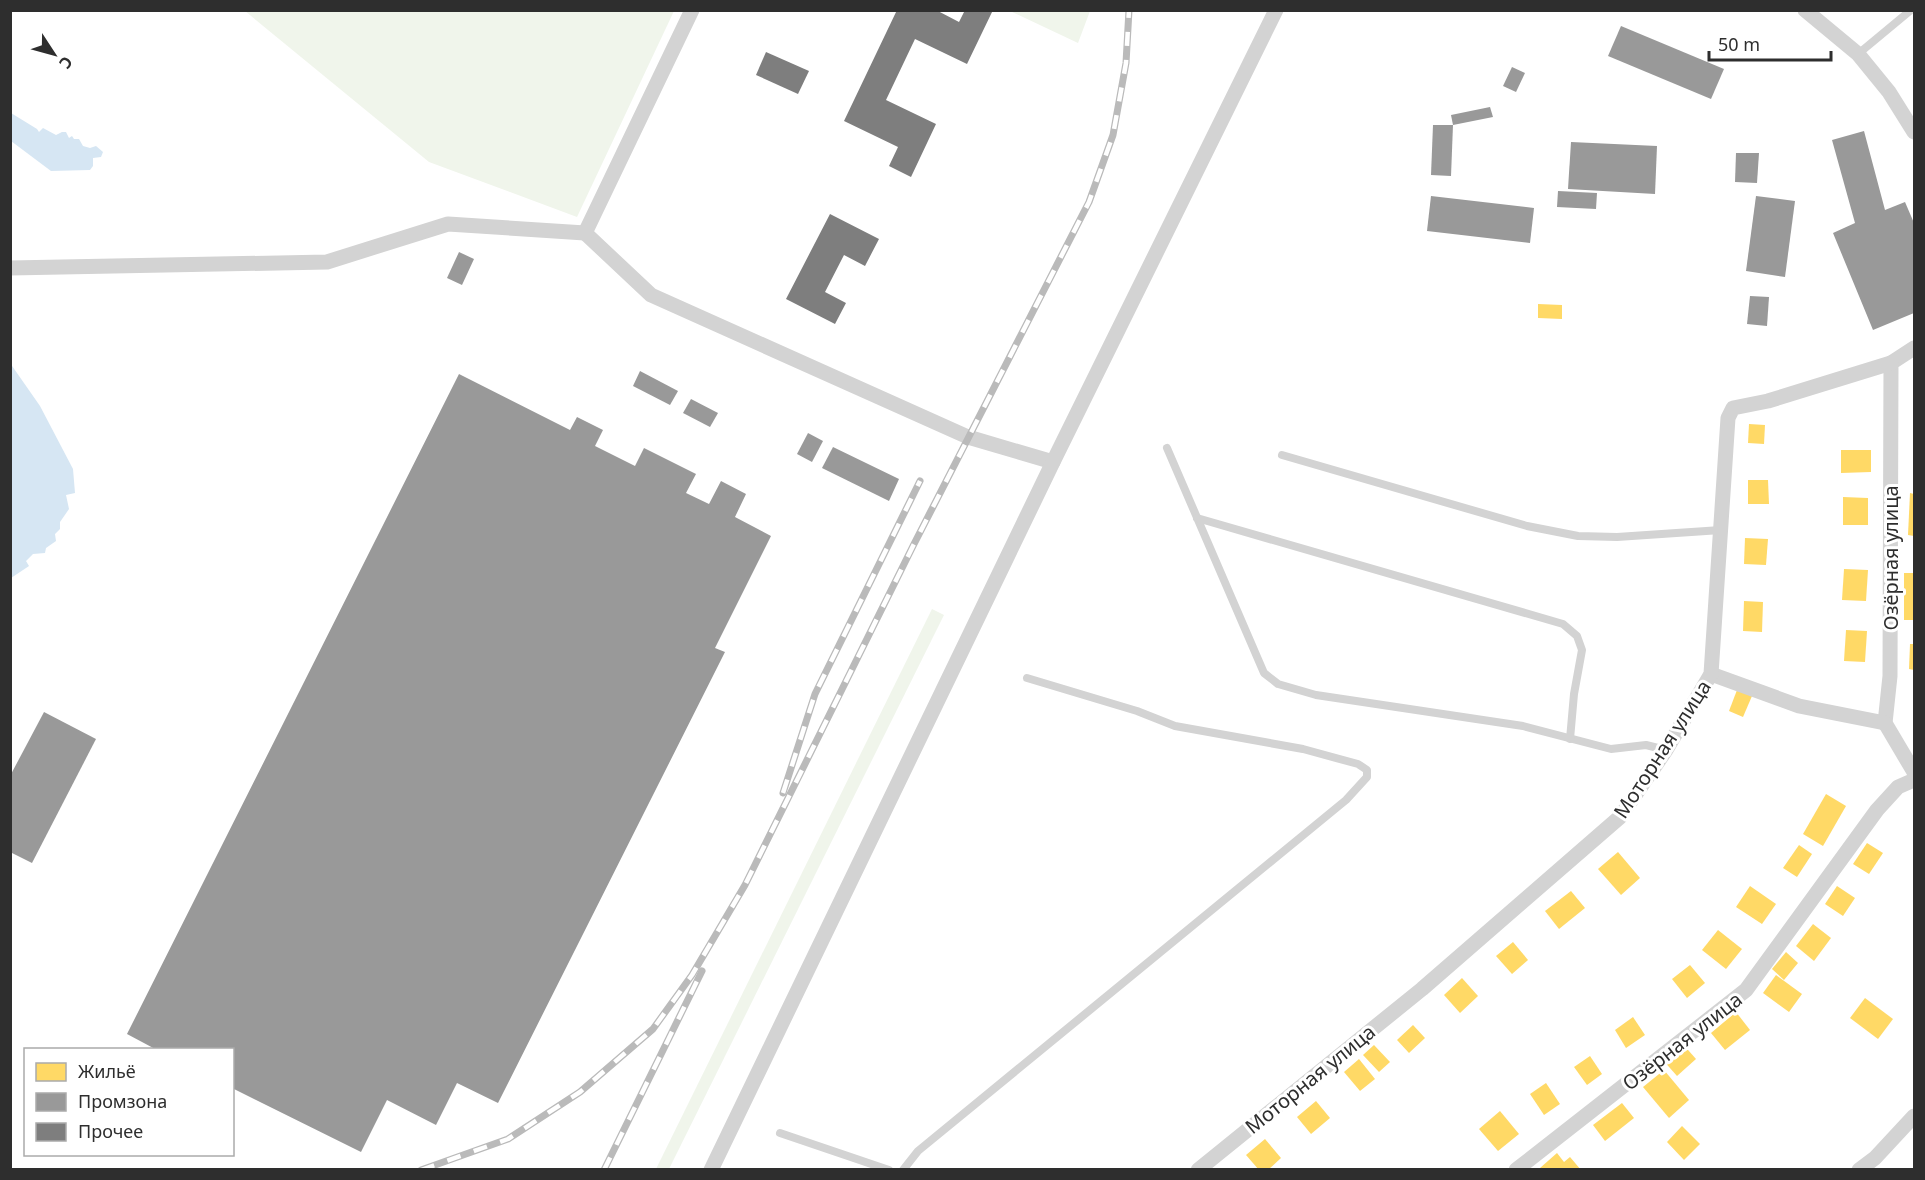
<svg xmlns="http://www.w3.org/2000/svg" width="1925" height="1180" viewBox="0 0 1925 1180" font-family="'Noto Sans',sans-serif">
	<rect width="100%" height="100%" fill="#fff"/>
	<g fill="#f0f5eb">
		<path d="M245 11H674L577 217 429 162Z"/>
		<path d="M1010 11H1090L1078 43Z"/>
		<path d="M932 609 944 615 669 1169H656Z"/>
	</g>
	<g fill="#d6e6f3">
		<path d="M11 113 37 129 39 132 43 128 56 135 62 132H66L69 138 72 136 74 139H79L83 146 90 148 96 146 103 152 101 157 93 158V166L90 170 51 171 11 141Z"/>
		<path d="M10 363 40 406 73 469 75 493 66 495 69 509 60 522V529L55 534 56 541 46 548 45 553 33 554 26 561 29 566 11 578Z"/>
	</g>
	<g fill="#ffd966">
		<path d="M1538 304 1562 305V319L1538 318Z"/>
		<path d="M1749 424 1765 425 1764 444 1748 443Z"/>
		<path d="M1841 450H1871V472L1841 473Z"/>
		<path d="M1748 480H1768L1769 504H1748Z"/>
		<path d="M1910 493 1914 494V536L1908 535Z"/>
		<path d="M1843 497 1868 498V525H1843Z"/>
		<path d="M1745 538 1768 539 1766 565 1744 564Z"/>
		<path d="M1844 569 1868 570 1866 601 1842 600Z"/>
		<rect x="1904" y="573" width="10" height="47"/>
		<path d="M1744 601 1763 602 1762 632 1743 631Z"/>
		<path d="M1846 630 1867 631 1865 662 1844 661Z"/>
		<path d="M1910 644H1914V670L1909 669Z"/>
		<path d="M1737 690 1752 696 1743 717 1729 711Z"/>
		<path d="M1826 794 1846 806 1823 846 1803 834Z"/>
		<path d="M1867 843 1883 853 1869 874 1853 864Z"/>
		<path d="M1799 845 1812 854 1797 877 1783 868Z"/>
		<path d="M1618 852 1640 878 1621 895 1598 869Z"/>
		<path d="M1750 886 1776 904 1762 924 1736 907Z"/>
		<path d="M1837 886 1855 898 1843 916 1825 904Z"/>
		<path d="M1571 891 1585 908 1559 929 1545 911Z"/>
		<path d="M1813 924 1831 938 1814 961 1796 946Z"/>
		<path d="M1718 930 1742 949 1726 969 1702 950Z"/>
		<path d="M1513 942 1528 960 1512 974 1496 956Z"/>
		<path d="M1786 952 1798 963 1784 980 1772 969Z"/>
		<path d="M1690 965 1705 983 1687 998 1672 979Z"/>
		<path d="M1776 975 1802 994 1789 1012 1763 993Z"/>
		<path d="M1462 978 1478 996 1460 1013 1444 995Z"/>
		<path d="M1865 998 1893 1019 1878 1039 1850 1018Z"/>
		<path d="M1736 1012 1750 1030 1725 1050 1711 1033Z"/>
		<path d="M1633 1017 1645 1035 1626 1048 1615 1030Z"/>
		<path d="M1413 1025 1425 1038 1409 1053 1397 1040Z"/>
		<path d="M1681 1042 1696 1059 1677 1076 1662 1059Z"/>
		<path d="M1374 1045 1390 1062 1379 1072 1363 1055Z"/>
		<path d="M1590 1056 1602 1074 1587 1085 1574 1067Z"/>
		<path d="M1359 1059 1375 1079 1360 1091 1344 1072Z"/>
		<path d="M1664 1070 1689 1100 1669 1118 1643 1087Z"/>
		<path d="M1546 1083 1560 1104 1544 1115 1530 1094Z"/>
		<path d="M1316 1101 1330 1118 1311 1134 1297 1117Z"/>
		<path d="M1622 1103 1634 1118 1605 1141 1593 1125Z"/>
		<path d="M1500 1111 1519 1134 1498 1151 1479 1129Z"/>
		<path d="M1682 1126 1700 1144 1684 1160 1667 1142Z"/>
		<path d="M1265 1139 1281 1158 1268 1170H1259L1246 1155Z"/>
		<path d="M1557 1153 1564 1162 1570 1157 1581 1170H1542L1540 1168Z"/>
	</g>
	<g fill="#999">
		<path d="M1621 26 1724 69 1711 99 1608 56Z"/>
		<path d="M1512 67 1525 73 1516 92 1503 86Z"/>
		<path d="M1490 107 1493 117 1453 125 1451 115Z"/>
		<path d="M1433 125H1453L1451 176 1431 175Z"/>
		<path d="M1864 131 1885 210 1905 202 1914 223V313L1873 330 1833 233 1855 223 1832 140Z"/>
		<path d="M1571 142 1657 146 1655 194 1568 189Z"/>
		<path d="M1736 153H1759L1757 183 1735 182Z"/>
		<path d="M1558 191 1597 193 1596 209 1557 207Z"/>
		<path d="M1431 196 1534 208 1530 243 1427 231Z"/>
		<path d="M1756 196 1795 201 1785 277 1746 271Z"/>
		<path d="M459 252 474 259 462 285 447 278Z"/>
		<path d="M1750 296 1769 297 1767 326 1747 324Z"/>
		<path d="M640 371 678 391 670 405 633 386Z"/>
		<path d="M459 374 570 430 577 417 603 430 595 446 635 466 644 448 696 474 686 493 709 504 721 481 746 494 735 517 771 536 715 648 725 652 498 1103 457 1083 436 1125 387 1100 361 1152 232 1088V1050H157L127 1034Z"/>
		<path d="M691 399 718 413 710 427 683 413Z"/>
		<path d="M808 433 823 441 812 462 797 454Z"/>
		<path d="M833 447 899 479 889 501 822 468Z"/>
		<path d="M44 712 96 739 32 863 10 852V776Z"/>
	</g>
	<g fill="#7e7e7e">
		<path d="M897 10H936L959 22 965 10H993L967 64 915 39 886 100 936 124 911 177 889 166 898 147 844 121Z"/>
		<path d="M766 52 809 71 798 94 756 75Z"/>
		<path d="M830 214 879 239 865 266 844 255 825 292 846 303 835 324 786 299Z"/>
	</g>
	<g fill="none" stroke-linecap="round" stroke-linejoin="round">
		<g stroke="#d3d3d3" stroke-width="8">
			<path d="M1858 54 1911 10"/>
			<path d="M1167 448 1264 673 1278 684 1316 695 1523 726 1611 749 1646 745 1666 750"/>
			<path d="M1282 455 1527 526 1578 536 1617 537 1721 530"/>
			<path d="M1197 518 1563 624 1577 636 1582 650 1574 694 1570 739"/>
			<path d="M780 1133 889 1170"/>
			<path d="M903 1170 918 1151 1346 800 1367 777V770L1358 764 1303 749 1175 726 1137 711 1027 678"/>
		</g>
		<g stroke="#d3d3d3" stroke-width="15">
			<path d="M1805 10 1858 54 1889 92 1914 132"/>
			<path d="M585 233 651 295 968 437 1053 462"/>
			<path d="M10 268 327 262 448 224 585 233 692 10"/>
			<path d="M1914 348 1891 363 1890 676 1885 723 1914 772"/>
			<path d="M1711 674 1799 706 1885 723"/>
			<path d="M711 1170 1053 462 1276 10"/>
			<path d="M1198 1170 1422 989 1620 817 1666 750 1711 674 1728 418 1733 408 1768 401 1891 363"/>
			<path d="M1516 1170 1746 990 1877 810 1898 787 1914 780"/>
			<path d="M1859 1170 1875 1158 1914 1116"/>
		</g>
		<defs>
			<g id="rail">
				<path d="M783 793 815 694 920 481"/>
				<path d="M421 1170 508 1139 580 1092 653 1029 692 975 745 885 913 546 1089 202 1113 135 1126 63 1129 10"/>
				<path d="M604 1170 702 971"/>
			</g>
		</defs>
		<use href="#rail" stroke="#bababa" stroke-width="7"/>
		<use href="#rail" stroke="#fff" stroke-width="4.5" stroke-dasharray="14" stroke-linecap="butt"/>
	</g>
	<g text-anchor="middle" dominant-baseline="central" stroke-width="6" stroke-linejoin="round" paint-order="stroke">
		<g font-size="20" fill="#2e2e2e" stroke="#fff">
			<text transform="translate(1890 558) rotate(-90)">Озёрная улица</text>
			<text transform="translate(1662 749) rotate(-57)">Моторная улица</text>
			<text transform="translate(1682 1041) rotate(-38)">Озёрная улица</text>
			<text transform="translate(1310 1079) rotate(-39)">Моторная улица</text>
		</g>
	</g>
	<rect width="1925" height="1180" fill="none" stroke="#2e2e2e" stroke-width="24"/>
	<rect x="24" y="1048" width="210" height="108" fill="#ffffff" stroke="#ababab" stroke-width="1.5"/>
	<rect x="36" y="1063" width="30" height="18" fill="#ffd966" stroke="#ababab" stroke-width="1.5"/>
	<text x="78" y="1078" font-size="18" fill="#2e2e2e">Жильё</text>
	<rect x="36" y="1093" width="30" height="18" fill="#999999" stroke="#ababab" stroke-width="1.5"/>
	<text x="78" y="1108" font-size="18" fill="#2e2e2e">Промзона</text>
	<rect x="36" y="1123" width="30" height="18" fill="#7e7e7e" stroke="#ababab" stroke-width="1.5"/>
	<text x="78" y="1138" font-size="18" fill="#2e2e2e">Прочее</text>
	<g transform="translate(54 54) rotate(126)" stroke="#ffffff" stroke-width="4.5" paint-order="stroke">
	<path d="M0-4.5L10 22L0 15L-10 22Z" fill="#2e2e2e"/>
	<text y="-9" font-size="16" font-weight="bold" text-anchor="middle" fill="#2e2e2e">С</text>
	</g>
	<path d="M1709 51v9h122v-9" fill="none" stroke="#2e2e2e" stroke-width="3"/>
	<text x="1718" y="51" font-size="18" fill="#2e2e2e" stroke="#ffffff" stroke-width="4.5" paint-order="stroke">50 m</text>
</svg>
